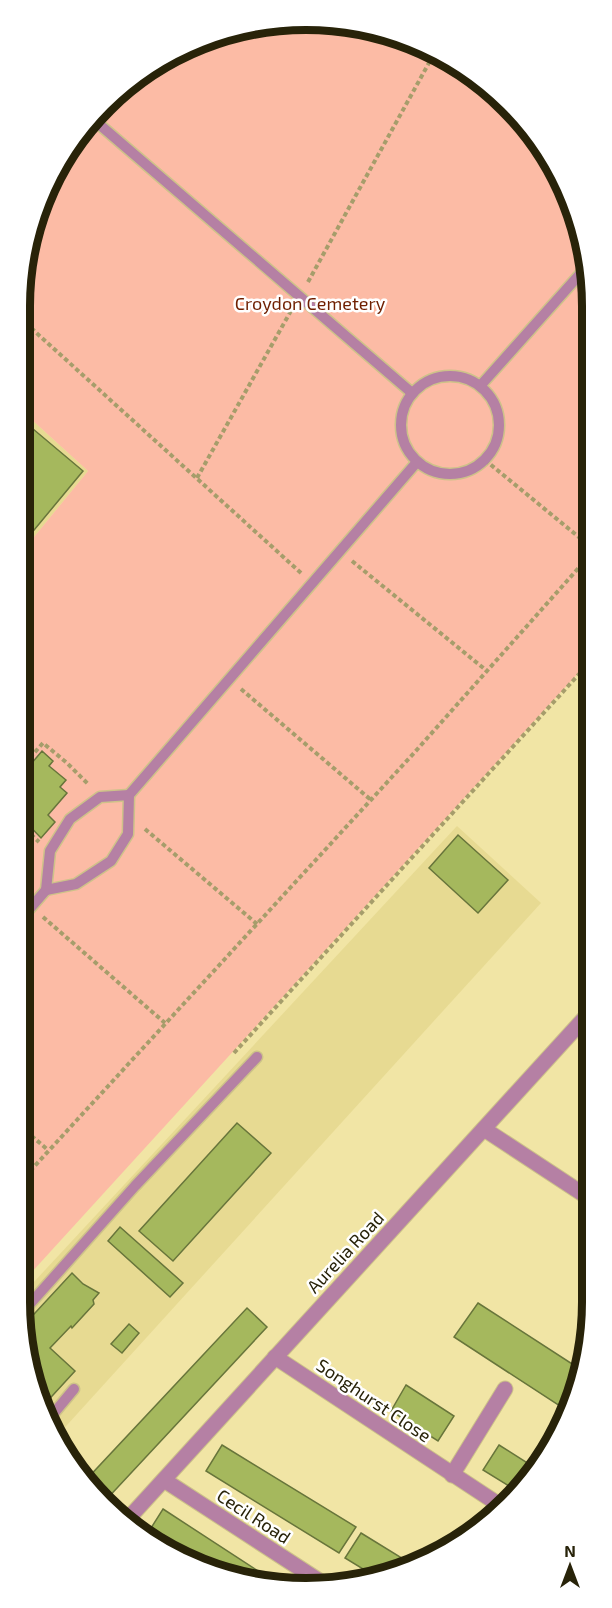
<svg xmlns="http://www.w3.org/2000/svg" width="612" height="1608" viewBox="0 0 612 1608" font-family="'Exo 2',sans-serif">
	<rect width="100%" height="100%" fill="#f1e5a5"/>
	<g fill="#e7da92">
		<path d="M20 409 88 471 20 554Z"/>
		<path d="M457 826 541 903 58 1435 35 1394 20 1297Z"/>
	</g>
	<path fill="#fcbba5" d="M269 22 380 29 450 58 521 117 563 180 590 268 591 659 20 1285V554L88 471 20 409V306L29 232 79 131 163 58Z"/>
	<g fill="#a5b85d" stroke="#68753b" stroke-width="1.5">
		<path d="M20 418 83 471 20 547Z"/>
		<path d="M42 751 53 761 49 766 66 780 60 787 67 793 48 815 55 822 41 838 20 816V777Z"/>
		<path d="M458 835 508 880 478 913 429 868Z"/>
		<path d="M237 1123 271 1153 173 1261 139 1231Z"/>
		<path d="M120 1227 183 1283 170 1297 108 1241Z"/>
		<path d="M72 1273 83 1284 99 1293 93 1300 94 1304 72 1328 71 1326 50 1348 75 1371 42 1407 35 1394 23 1326Z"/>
		<path d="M478 1303 583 1371V1376L566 1410 454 1337Z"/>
		<path d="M247 1308 267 1327 104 1502 90 1491 85 1481Z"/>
		<path d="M129 1324 139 1333 122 1353 111 1344Z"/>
		<path d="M406 1385 454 1416 438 1441 391 1411Z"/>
		<path d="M222 1445 356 1527 339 1553 206 1471Z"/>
		<path d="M499 1445 537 1469 534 1476 517 1491 483 1470Z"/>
		<path d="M163 1509 281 1586H268L171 1553 150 1539 146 1536Z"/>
		<path d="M361 1533 410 1563 376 1577 345 1558Z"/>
	</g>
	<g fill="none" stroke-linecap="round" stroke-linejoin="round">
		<defs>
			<g id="service">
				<path d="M93 119 412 393"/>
				<circle cx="450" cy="425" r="49"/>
				<path d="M481 385 589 264"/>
				<path d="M129 795 417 462"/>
				<path d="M129 795 128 834 111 861 76 884 46 890 50 851 70 819 100 797Z"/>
				<path d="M20 920 46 890"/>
				<path d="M21 1314 135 1186 257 1057"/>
				<path d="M49 1419 74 1389"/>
			</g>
			<g id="minor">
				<path d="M484 1129 592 1200"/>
				<path d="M275 1357 501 1506"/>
				<path d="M452 1475 505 1389"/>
				<path d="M164 1480 324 1584"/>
				<path d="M127 1520 592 1010"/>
			</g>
		</defs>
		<use href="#service" stroke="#cdc289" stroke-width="13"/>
		<use href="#minor" stroke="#cdc289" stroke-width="17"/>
		<g stroke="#a69d6b" stroke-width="4" stroke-dasharray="4.5 3" stroke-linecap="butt">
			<path d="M308 282 435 52"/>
			<path d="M20 318 301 573"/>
			<path d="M485 460 591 547"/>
			<path d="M197 478 292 309"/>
			<path d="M352 561 487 671"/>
			<path d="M241 689 371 800"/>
			<path d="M20 769 43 743 67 763 89 785"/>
			<path d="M20 824 39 842"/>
			<path d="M145 829 257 924"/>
			<path d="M43 917 165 1023"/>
			<path d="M234 1053 591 661"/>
			<path d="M20 1126 48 1150"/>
			<path d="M20 1182 414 753 591 554"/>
		</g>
		<use href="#service" stroke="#b580a4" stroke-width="10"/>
		<use href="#minor" stroke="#b580a4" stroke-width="15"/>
	</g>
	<g text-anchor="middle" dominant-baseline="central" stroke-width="5" stroke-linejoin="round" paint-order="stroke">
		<g font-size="18" fill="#6f1f00" stroke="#fff">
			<text x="310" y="303">Croydon Cemetery</text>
		</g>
		<g font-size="18" fill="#282309" stroke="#fff">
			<text transform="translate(345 1252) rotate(-47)">Aurelia Road</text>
			<text transform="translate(374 1400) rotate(34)">Songhurst Close</text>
			<text transform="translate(254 1516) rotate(33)">Cecil Road</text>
		</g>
	</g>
	<path d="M0 0H612V1608H0ZM306 30H306A276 276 0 0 1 582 306V1302A276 276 0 0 1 306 1578H306A276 276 0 0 1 30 1302V306A276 276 0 0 1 306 30Z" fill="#fff" fill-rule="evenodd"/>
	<path fill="none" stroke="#282309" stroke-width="8" d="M306 30H306A276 276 0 0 1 582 306V1302A276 276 0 0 1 306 1578H306A276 276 0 0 1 30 1302V306A276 276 0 0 1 306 30Z"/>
	<g transform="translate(570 1566)" stroke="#ffffff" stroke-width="4.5" paint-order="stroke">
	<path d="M0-4.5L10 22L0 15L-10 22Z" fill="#282309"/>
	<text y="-9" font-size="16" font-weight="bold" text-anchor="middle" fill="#282309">N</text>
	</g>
</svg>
